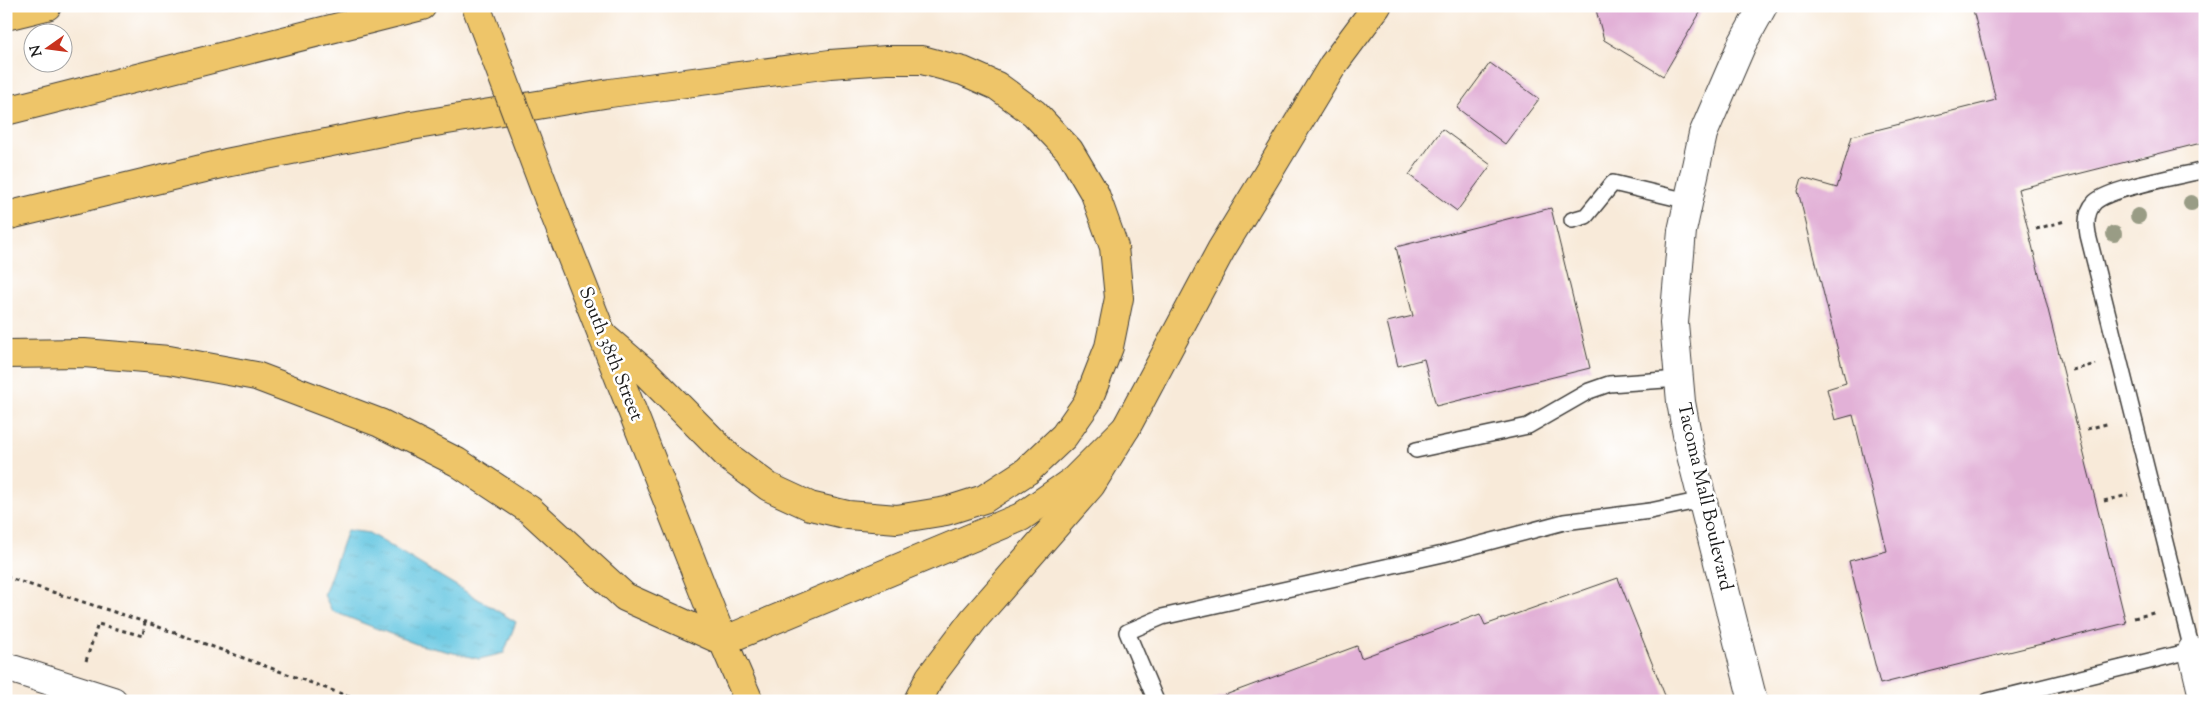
<svg xmlns="http://www.w3.org/2000/svg" width="2211" height="707" viewBox="0 0 2211 707" font-family="'Sorts Mill Goudy',serif">
	<defs>
		<pattern id="water-ripples" width="26" height="14" patternUnits="userSpaceOnUse" patternTransform="scale(1.25)"><rect width="26" height="14" fill="#64c6e1"/><path d="M2 4q2-2 4 0t4 0M15 11q2-2 4 0t4 0" fill="none" stroke="#56aac0"/></pattern>
	</defs>
	<rect width="100%" height="100%" fill="#fff"/>
	<filter id="ink" filterUnits="userSpaceOnUse"><feTurbulence type="fractalNoise" baseFrequency=".02" numOctaves="2"/><feDisplacementMap in="SourceGraphic" scale="10" xChannelSelector="R" yChannelSelector="G"/><feConvolveMatrix kernelMatrix="1 2 1 2 8 2 1 2 1" color-interpolation-filters="sRGB"/></filter>
	<filter id="wash" filterUnits="userSpaceOnUse"><feTurbulence type="fractalNoise" baseFrequency=".0096" numOctaves="4" result="noise"/><feDisplacementMap in="SourceGraphic" scale="20" xChannelSelector="R" yChannelSelector="G"/><feGaussianBlur stdDeviation="1.12" result="paint"/><feColorMatrix in="noise" values="0 0 0 0 0 0 0 0 0 0 0 0 0 0 0 0 0 1.4 0 .05"/><feComposite in="paint" operator="in"/></filter>
	<g filter="url(#wash)">
		<rect width="100%" height="100%" fill="#f8ead9"/>
		<path fill="url(#water-ripples)" stroke="#40717e" d="M347 530 369 533 516 622 504 653 479 659 416 644 332 611 324 595Z"/>
		<g id="blocks">
			<g fill="#e2b1d7">
				<path d="M1595 6H1704L1663 76 1604 40Z"/>
				<path d="M1972 6H2205V142L2018 189 2126 623 1880 684 1849 561 1887 551 1853 415 1835 420 1827 389 1846 383 1798 191 1802 178 1837 188 1852 136 1996 100Z"/>
				<path d="M1490 63 1539 99 1505 144 1457 108Z"/>
				<path d="M1442 129 1491 165 1457 211 1409 175Z"/>
				<path d="M1551 208 1590 368 1436 406 1424 359 1398 366 1387 322 1413 316 1396 247Z"/>
				<path d="M1618 578 1666 698 1659 701H1209L1357 646 1361 658 1480 614 1485 625Z"/>
			</g>
		</g>
	</g>
	<g filter="url(#ink)">
		<use href="#blocks" fill-opacity="0" stroke="#3d3b38" stroke-width="1"/>
		<g fill="none" stroke-linecap="round" stroke-linejoin="round">
			<defs>
				<g id="service">
					<path d="M1572 220 1586 216 1613 183 1688 201"/>
					<path d="M1416 450 1528 426 1589 391 1609 384 1679 379"/>
					<path d="M2192 650 2088 235C2086 224 2086 211 2095 202 2110 188 2181 176 2205 170"/>
					<path d="M1156 701 1127 632 1162 617 1443 554 1564 522 1650 511 1702 500"/>
					<path d="M1988 701 2198 649"/>
				</g>
				<path id="minor" d="M2192 650 2204 701"/>
				<g id="tertiary">
					<path d="M6 667 113 701"/>
					<path d="M1753 701 1690 451 1681 402 1674 323 1682 231 1703 134 1742 44 1763 6"/>
				</g>
				<path id="primary" d="M549 200 723 641 749 701"/>
				<g id="motorway">
					<path d="M6 16 47 6"/>
					<path d="M6 111 422 6"/>
					<path d="M6 216 226 163 411 126 610 93 830 64 887 60H922L963 71 997 86 1034 113 1069 150 1095 194 1114 247 1119 298 1109 347 1087 403 1064 436 1027 471 984 499 946 511 897 519 848 515 810 506 769 487 730 458 645 372 602 335"/>
					<path d="M6 354 84 353 169 360 256 376 380 423 457 462 530 510 625 597 723 641 1021 517 1074 480 1126 428"/>
					<path d="M918 701 930 677 974 619 1091 485 1126 428 1221 250 1265 178 1333 65 1377 6"/>
				</g>
			</defs>
			<use href="#service" stroke="#3d3b38" stroke-width="18"/>
			<use href="#minor" stroke="#3d3b38" stroke-width="30"/>
			<use href="#tertiary" stroke="#3d3b38" stroke-width="30"/>
			<use href="#primary" stroke="#3d3b38" stroke-width="30"/>
			<use href="#motorway" stroke="#3d3b38" stroke-width="30"/>
			<g stroke="#3d3b38" stroke-width="3" stroke-dasharray="4 4" stroke-linecap="butt">
				<path d="M2036 229 2065 221"/>
				<path d="M2072 370 2096 364"/>
				<path d="M2087 429 2110 423"/>
				<path d="M2104 501 2128 495"/>
				<path d="M6 577 145 622 361 701"/>
				<path d="M2134 618 2157 612"/>
				<path d="M86 661 98 624 143 636 145 622"/>
			</g>
			<use href="#service" stroke="#fff" stroke-width="15"/>
			<use href="#minor" stroke="#fff" stroke-width="28"/>
			<use href="#tertiary" stroke="#fff" stroke-width="28"/>
			<use href="#primary" stroke="#eec569" stroke-width="28"/>
			<use href="#motorway" stroke="#eec569" stroke-width="28"/>
			<defs>
				<path id="primary-bridge" d="M476 6 549 200"/>
			</defs>
			<use href="#primary-bridge" stroke="#3d3b38" stroke-width="30" stroke-linecap="butt"/>
			<use href="#primary-bridge" stroke="#eec569" stroke-width="28"/>
		</g>
		<g fill="#999c85">
			<circle cx="2191" cy="203" r="8"/>
			<circle cx="2138" cy="216" r="8"/>
			<circle cx="2114" cy="234" r="8"/>
		</g>
	</g>
	<g text-anchor="middle" dominant-baseline="central" stroke-width="5" stroke-linejoin="round" paint-order="stroke">
		<g font-size="19" fill="#1c1c1c" stroke="#fff">
			<text transform="translate(610 354) rotate(68)">South 38th Street</text>
			<text transform="translate(1704 497) rotate(77)">Tacoma Mall Boulevard</text>
		</g>
	</g>
	<rect width="2211" height="707" fill="none" stroke="#fff" stroke-width="25"/>
	<g transform="translate(48 48) rotate(256)"><circle r="24" fill="#ffffff" stroke="#a4a4a4"/>
	<path d="M0-4L9 19L0 12L-9 19Z" fill="#c8321e"/>
	<text y="-8" font-size="14" font-weight="bold" text-anchor="middle" fill="#1c1c1c">N</text>
	</g>
</svg>
